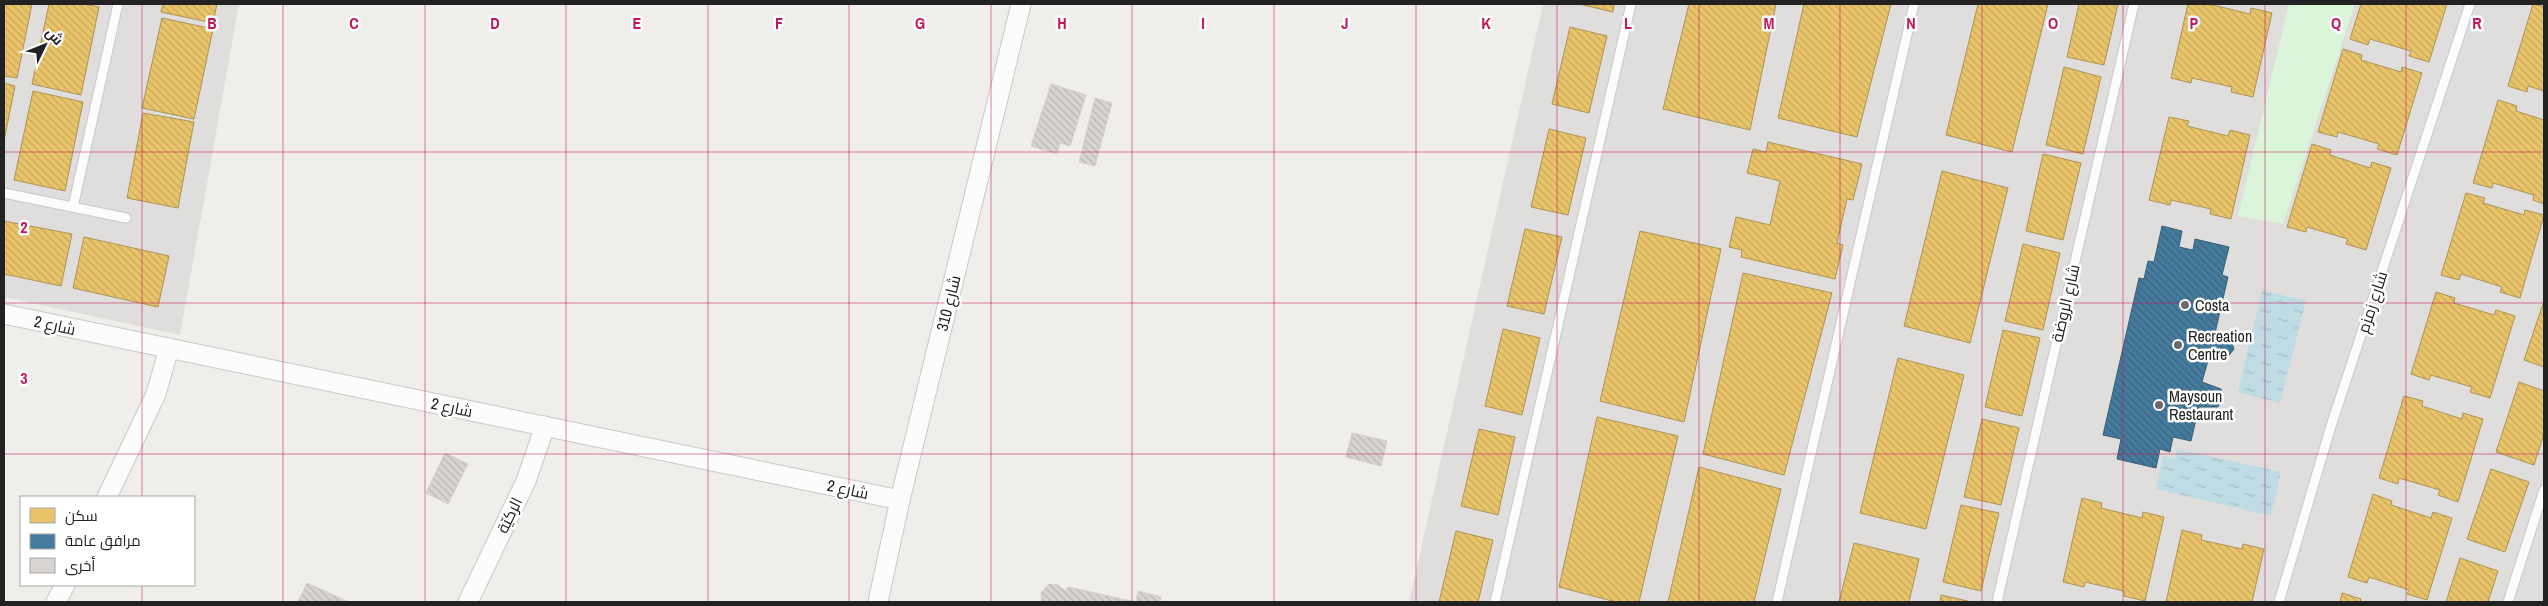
<svg xmlns="http://www.w3.org/2000/svg" width="2548" height="606" viewBox="0 0 2548 606" font-family="'Archivo Narrow',Cairo,sans-serif">
	<defs>
		<pattern id="water-ripples" width="26" height="14" patternUnits="userSpaceOnUse" patternTransform="scale(1.25)"><rect width="26" height="14" fill="#bfdbe3"/><path d="M2 4q2-2 4 0t4 0M15 11q2-2 4 0t4 0" fill="none" stroke="#a4bcc2"/></pattern>
		<pattern id="homes-back-hatch" width="6" height="6" patternUnits="userSpaceOnUse" patternTransform="scale(1.25)"><rect width="6" height="6" fill="#e9c46a"/><path d="M-1 5l2 2M0 0l6 6M5-1l2 2" fill="none" stroke="#c8a85c"/></pattern>
		<pattern id="public-back-hatch" width="6" height="6" patternUnits="userSpaceOnUse" patternTransform="scale(1.25)"><rect width="6" height="6" fill="#457b9d"/><path d="M-1 5l2 2M0 0l6 6M5-1l2 2" fill="none" stroke="#396480"/></pattern>
		<pattern id="building-back-hatch" width="6" height="6" patternUnits="userSpaceOnUse" patternTransform="scale(1.25)"><rect width="6" height="6" fill="#d7d4d2"/><path d="M-1 5l2 2M0 0l6 6M5-1l2 2" fill="none" stroke="#b8b6b4"/></pattern>
	</defs>
	<rect width="100%" height="100%" fill="#f0eeeb"/>
	<g fill="#dfdedc">
		<path d="M4 4H239L180 335 4 297Z"/>
		<path d="M1543 4H2544V602H1409Z"/>
	</g>
	<path fill="#daf5da" d="M2289 4H2355L2283 224 2238 216Z"/>
	<g fill="url(#water-ripples)">
		<path d="M2262 290 2306 301 2280 403 2238 392Z"/>
		<path d="M2177 449 2281 472 2271 516 2156 489 2163 456 2175 459Z"/>
	</g>
	<g fill="url(#homes-back-hatch)" stroke="#ad9354">
		<path d="M4 4H32L17 78 4 76Z"/>
		<path d="M49 4H83L99 7 81 95 32 84Z"/>
		<path d="M163 4H217L213 23 161 12Z"/>
		<path d="M1579 4H1614L1613 12Z"/>
		<path d="M1689 4H1776L1750 130 1663 109Z"/>
		<path d="M1804 4H1891L1857 137 1778 118Z"/>
		<path d="M1978 4H2048L2012 152 1946 135Z"/>
		<path d="M2079 4H2118L2104 65 2067 57Z"/>
		<path d="M2188 4H2209L2250 14 2251 8 2272 13 2253 97 2231 92 2232 87 2192 78 2191 83 2171 78Z"/>
		<path d="M2361 4H2447L2429 62 2409 56 2411 51 2370 39 2368 45 2350 39Z"/>
		<path d="M2533 4 2544 7V91L2528 86 2527 92 2508 86Z"/>
		<path d="M162 18 213 29 194 119 142 108Z"/>
		<path d="M1570 27 1607 36 1589 113 1552 104Z"/>
		<path d="M2343 49 2362 55 2361 60 2401 72 2402 67 2422 73 2397 155 2377 149 2379 144 2338 132 2337 137 2318 132Z"/>
		<path d="M2064 67 2101 77 2083 154 2046 145Z"/>
		<path d="M4 83 15 86 4 141Z"/>
		<path d="M33 91 83 102 65 191 14 180Z"/>
		<path d="M2498 100 2517 106 2516 111 2544 120V204L2533 200 2534 195 2493 183 2492 188 2473 183Z"/>
		<path d="M143 113 194 122 178 208 127 198Z"/>
		<path d="M2169 117 2189 121 2187 126 2228 136 2230 130 2250 135 2231 219 2210 214 2211 209 2171 200 2170 205 2149 200Z"/>
		<path d="M1549 129 1586 138 1568 215 1531 207Z"/>
		<path d="M1768 142 1862 164 1853 200 1847 199 1837 243 1843 245 1835 279 1741 257 1742 250 1729 247 1736 217 1770 225 1780 181 1747 173 1753 149 1766 152Z"/>
		<path d="M2312 144 2331 150 2330 155 2370 168 2372 162 2391 168 2366 250 2346 244 2348 239 2307 227 2306 232 2287 227Z"/>
		<path d="M2043 154 2081 163 2063 240 2026 231Z"/>
		<path d="M1942 171 2008 188 1970 343 1904 326Z"/>
		<path d="M2466 193 2485 198 2483 203 2524 215 2525 210 2544 215 2520 298 2500 292 2502 287 2461 274 2459 280 2441 275Z"/>
		<path d="M4 221 72 234 61 286 4 274Z"/>
		<path d="M1525 229 1562 237 1544 314 1507 306Z"/>
		<path d="M1640 231 1721 249 1684 422 1600 401Z"/>
		<path d="M84 237 169 256 158 307 73 288Z"/>
		<path d="M2023 244 2060 253 2043 330 2005 321Z"/>
		<path d="M1743 273 1832 293 1784 475 1703 454Z"/>
		<path d="M2436 292 2455 298 2454 303 2494 315 2496 310 2515 316 2490 398 2470 392 2472 387 2431 375 2429 380 2411 374Z"/>
		<path d="M2544 301V367L2524 360Z"/>
		<path d="M1503 329 1540 338 1522 415 1485 406Z"/>
		<path d="M2003 330 2040 338 2022 416 1985 407Z"/>
		<path d="M1898 358 1964 375 1926 529 1860 513Z"/>
		<path d="M2519 382 2544 391V434L2534 465 2496 452Z"/>
		<path d="M2404 396 2423 401 2422 406 2462 419 2463 413 2483 419 2458 502 2438 495 2440 490 2399 478 2398 484 2379 478Z"/>
		<path d="M1597 417 1678 436 1639 602H1616L1559 587Z"/>
		<path d="M1982 419 2019 428 2001 505 1964 497Z"/>
		<path d="M1479 429 1515 437 1498 515 1461 506Z"/>
		<path d="M1699 467 1781 489 1754 602H1668Z"/>
		<path d="M2491 469 2529 482 2505 552 2467 539Z"/>
		<path d="M2373 494 2392 501 2391 505 2431 518 2433 512 2452 518 2427 600 2407 594 2409 590 2369 577 2367 583 2348 577Z"/>
		<path d="M2082 498 2102 503 2101 508 2142 518 2143 512 2164 517 2145 601 2124 596V591L2085 582 2084 587 2063 582Z"/>
		<path d="M1961 505 1999 513 1981 591 1943 582Z"/>
		<path d="M2182 530 2202 535 2201 540 2242 549 2243 544 2264 549 2252 602H2166Z"/>
		<path d="M1456 531 1493 540 1478 602H1439Z"/>
		<path d="M1854 543 1919 559 1909 602H1839Z"/>
		<path d="M2460 558 2498 571 2488 602H2446Z"/>
		<path d="M2342 593 2361 599 2360 602H2340Z"/>
		<path d="M1941 595 1972 602H1940Z"/>
	</g>
	<path fill="url(#public-back-hatch)" stroke="#3a6078" d="M2162 226 2182 231 2179 247 2193 250 2195 239 2229 247 2222 275 2228 277 2215 333 2231 341 2234 349 2226 359 2209 357 2202 382 2221 389 2222 399 2218 407H2199L2191 441 2173 437 2170 452 2160 449 2156 468 2117 459 2121 439 2103 435 2139 278 2144 279 2148 261 2154 262Z"/>
	<g fill="url(#building-back-hatch)" stroke="#d3d0cc">
		<path d="M1051 84 1086 95 1070 146 1060 143 1057 154 1031 146Z"/>
		<path d="M1095 98 1112 103 1095 166 1079 162Z"/>
		<path d="M1352 433 1387 441 1381 466 1346 457Z"/>
		<path d="M445 453 468 464 448 504 426 493Z"/>
		<path d="M307 583 349 602H298Z"/>
		<path d="M1049 584 1058 585 1065 591 1068 587 1136 602H1042L1041 593Z"/>
		<path d="M1138 591 1161 597 1160 602H1136Z"/>
	</g>
	<g fill="none" stroke-linecap="round" stroke-linejoin="round">
		<defs>
			<g id="lane">
				<path d="M4 193 126 218"/>
				<path d="M73 207 118 4"/>
				<path d="M1495 602 1631 4"/>
				<path d="M1777 602 1914 4"/>
				<path d="M1997 602 2134 4"/>
				<path d="M2279 602 2331 426 2470 4"/>
				<path d="M2508 602 2544 490"/>
			</g>
			<g id="street">
				<path d="M4 314 900 500"/>
				<path d="M107 497 156 394 169 348"/>
				<path d="M56 602 65 585"/>
				<path d="M468 602 526 481 545 426"/>
				<path d="M878 602 900 500 1021 4"/>
			</g>
		</defs>
		<use href="#lane" stroke="#c9c8c7" stroke-width="11"/>
		<use href="#street" stroke="#c9c8c7" stroke-width="21"/>
		<use href="#lane" stroke="#fdfcfc" stroke-width="9"/>
		<use href="#street" stroke="#fdfcfc" stroke-width="19"/>
	</g>
	<path fill="none" stroke="#c2185b" stroke-width="1" stroke-opacity="0.55" d="M142 4V497M283 4V602M425 4V602M566 4V602M708 4V602M849 4V602M991 4V602M1132 4V602M1274 4V602M1416 4V602M1557 4V602M1699 4V602M1840 4V602M1982 4V602M2123 4V602M2265 4V602M2406 4V602M4 152H2544M4 303H2544M4 454H2544M142 585V602"/>
	<g fill="#6a6968" stroke="#fff" stroke-width="2">
		<circle cx="2185" cy="305" r="5"/>
		<circle cx="2178" cy="345" r="5"/>
		<circle cx="2159" cy="405" r="5"/>
	</g>
	<g text-anchor="middle" dominant-baseline="central" stroke-width="5" stroke-linejoin="round" paint-order="stroke">
		<g font-size="16" fill="#222" stroke="#fff">
			<text transform="translate(2372 302) rotate(-72)">شارع زمزم</text>
			<text transform="translate(948 303) rotate(-76)">شارع 310</text>
			<text transform="translate(2065 303) rotate(-77)">شارع الروضة</text>
			<text transform="translate(55 325) rotate(12)">شارع 2</text>
			<text transform="translate(452 407) rotate(12)">شارع 2</text>
			<text transform="translate(848 489) rotate(12)">شارع 2</text>
			<text transform="translate(509 515) rotate(-64)">الركيّة</text>
		</g>
		<g font-size="16" fill="#222" stroke="#fff" text-anchor="start">
			<text x="2195" y="305">Costa</text>
			<text x="2188" y="336">Recreation<tspan x="2188" dy="18">Centre</tspan></text>
			<text x="2169" y="396">Maysoun<tspan x="2169" dy="18">Restaurant</tspan></text>
		</g>
	</g>
	<g font-size="16" text-anchor="middle" font-weight="bold" fill="#c2185b" stroke="#fff" stroke-width="5" stroke-linejoin="round" paint-order="stroke">
		<text x="212" y="29">B</text>
		<text x="354" y="29">C</text>
		<text x="495" y="29">D</text>
		<text x="637" y="29">E</text>
		<text x="779" y="29">F</text>
		<text x="920" y="29">G</text>
		<text x="1062" y="29">H</text>
		<text x="1203" y="29">I</text>
		<text x="1345" y="29">J</text>
		<text x="1486" y="29">K</text>
		<text x="1628" y="29">L</text>
		<text x="1769" y="29">M</text>
		<text x="1911" y="29">N</text>
		<text x="2053" y="29">O</text>
		<text x="2194" y="29">P</text>
		<text x="2336" y="29">Q</text>
		<text x="2477" y="29">R</text>
		<text x="24" y="233">2</text>
		<text x="24" y="384">3</text>
	</g>
	<rect width="2548" height="606" fill="none" stroke="#222222" stroke-width="10"/>
	<rect x="20" y="496" width="175" height="90" fill="#ffffff" stroke="#a7a7a7"/>
	<rect x="30" y="508" width="25" height="15" fill="#e9c46a" stroke="#a7a7a7"/>
	<text x="65" y="521" font-size="15" fill="#222222">سكن</text>
	<rect x="30" y="534" width="25" height="15" fill="#457b9d" stroke="#a7a7a7"/>
	<text x="65" y="546" font-size="15" fill="#222222">مرافق عامة</text>
	<rect x="30" y="558" width="25" height="15" fill="#d7d4d2" stroke="#a7a7a7"/>
	<text x="65" y="571" font-size="15" fill="#222222">أخرى</text>
	<g transform="translate(45 45) rotate(47)" stroke="#ffffff" stroke-width="4" paint-order="stroke">
	<path d="M0-4L9 19L0 12L-9 19Z" fill="#222222"/>
	<text y="-8" font-size="14" font-weight="bold" text-anchor="middle" fill="#222222">ش</text>
	</g>
</svg>
